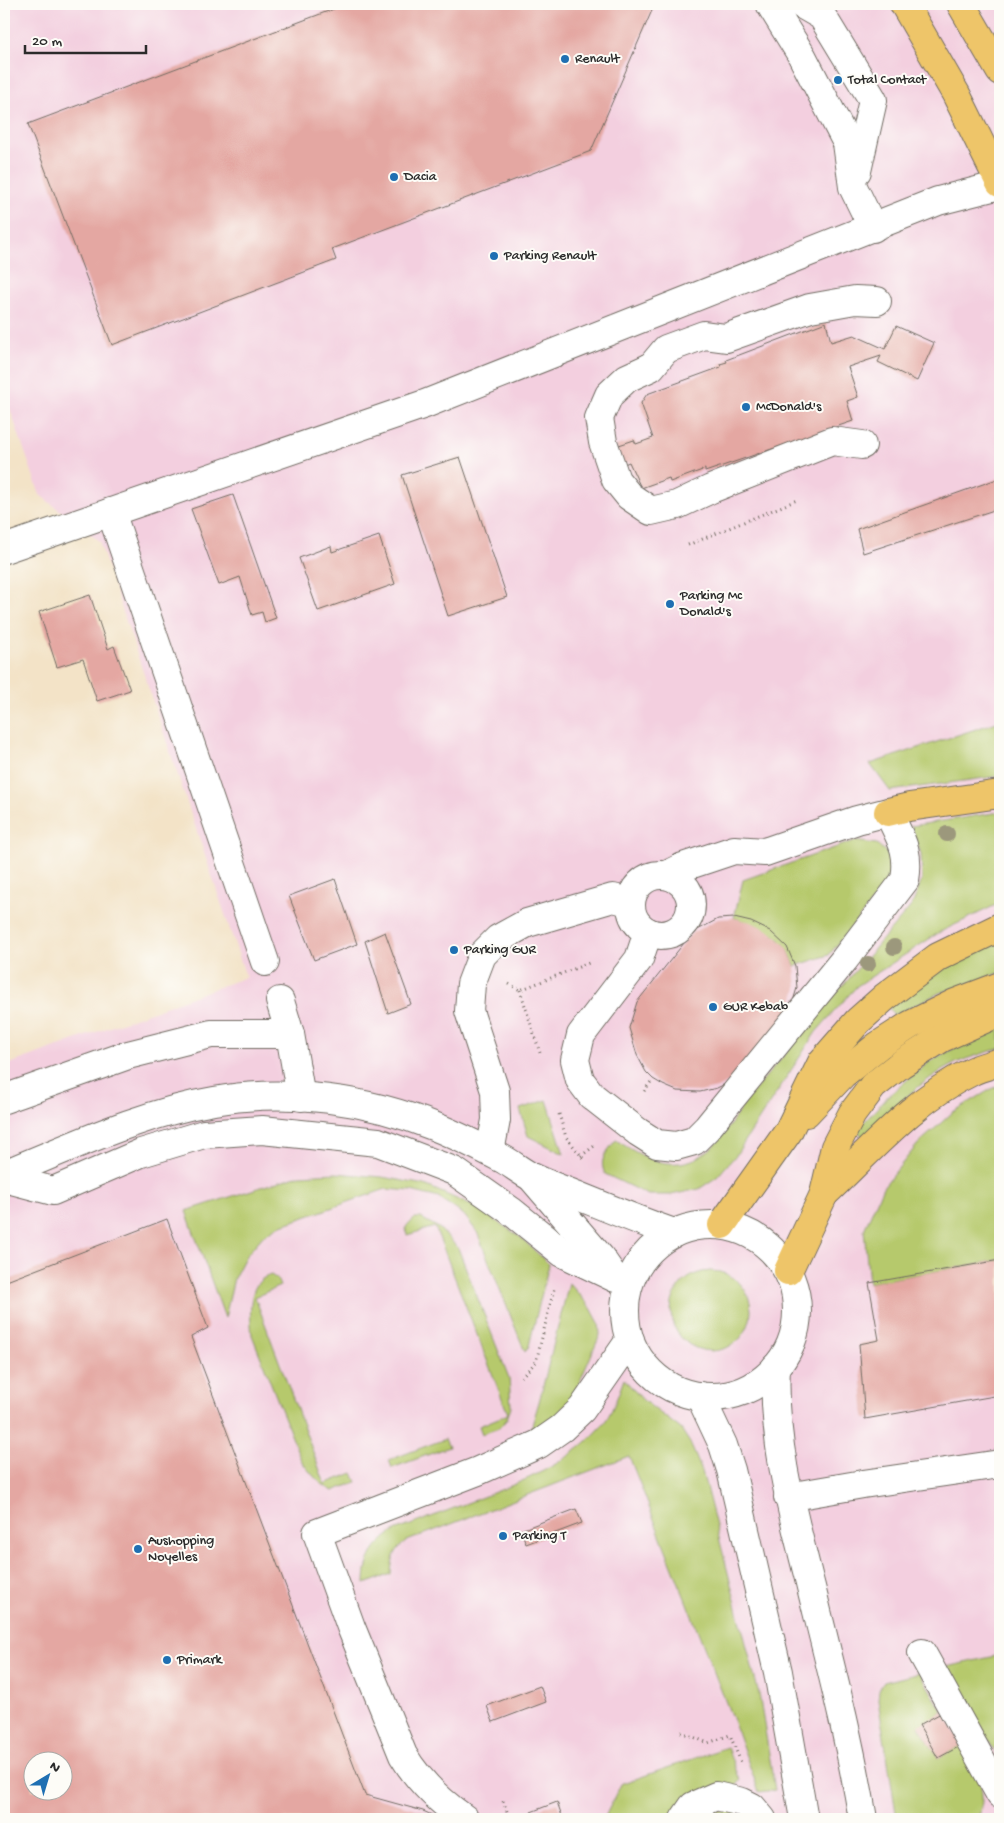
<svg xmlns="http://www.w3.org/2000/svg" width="1004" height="1823" viewBox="0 0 1004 1823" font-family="'Gochi Hand',sans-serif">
	<rect width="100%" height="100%" fill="#fdfcf7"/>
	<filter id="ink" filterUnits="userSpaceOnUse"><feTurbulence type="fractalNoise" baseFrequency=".02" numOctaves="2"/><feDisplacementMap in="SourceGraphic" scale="10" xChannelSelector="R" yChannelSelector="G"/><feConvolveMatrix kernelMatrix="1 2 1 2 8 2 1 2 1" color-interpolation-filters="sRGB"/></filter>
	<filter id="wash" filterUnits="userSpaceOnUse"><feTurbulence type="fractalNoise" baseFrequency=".0096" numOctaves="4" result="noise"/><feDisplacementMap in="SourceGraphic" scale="20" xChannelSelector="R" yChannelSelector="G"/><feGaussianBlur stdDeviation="1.12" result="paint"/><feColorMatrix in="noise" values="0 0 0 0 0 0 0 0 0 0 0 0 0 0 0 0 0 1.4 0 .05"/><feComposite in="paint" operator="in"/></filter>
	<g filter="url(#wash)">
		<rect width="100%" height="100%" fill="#f3e3c7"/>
		<path fill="#f3cfdf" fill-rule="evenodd" d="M4 4H1000V1819H4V1066L246 977 99 541 40 495 4 392ZM32 1760H62V1790H32Z"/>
		<g fill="#b6c96c" stroke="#707a4c">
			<path d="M1000 721V776L890 791 870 764Z"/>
			<path d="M1000 812V903L940 932 857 986 816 1032 736 1155 717 1177 699 1189 671 1195H648L605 1174C598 1159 607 1152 616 1140 641 1156 667 1172 697 1158 724 1144 734 1114 753 1092 805 1029 859 967 912 905L922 880 921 854 911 826Z"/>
			<path d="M854 841 877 844 888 854 893 869 889 881 829 955 795 966C792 960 790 952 786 947 774 930 753 923 734 918L743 880Z"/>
			<path d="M1000 941V973L939 993 894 1015 889 1008 932 975Z"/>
			<path d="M1000 1025V1048C986 1053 969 1057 956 1063 920 1080 892 1110 864 1137L856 1131 887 1097 930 1061Z"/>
			<path d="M1000 1086V1260L869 1283 864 1230 883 1187 918 1144 953 1112 993 1088Z"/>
			<path d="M547 1100 564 1154 528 1136 520 1109Z"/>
			<path d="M336 1173 382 1177 425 1185 477 1208 519 1236 549 1264 529 1346 525 1352 477 1232 464 1215 439 1198 411 1191 386 1189 279 1226 263 1236 245 1257 234 1278 225 1318 186 1211 299 1175Z"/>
			<path d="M415 1218H421L439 1228 458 1248 509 1378 511 1406 507 1419 499 1428 482 1434 479 1426 508 1414 435 1227 407 1235 406 1227 410 1222Z"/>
			<circle cx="711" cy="1311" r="40"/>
			<path d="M271 1275 277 1279 280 1286 255 1297 325 1484 353 1473 357 1482 333 1491C319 1484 310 1473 301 1460L252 1335C250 1316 246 1281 271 1275Z"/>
			<path d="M569 1283 591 1308 599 1323 600 1335 574 1395 557 1415 533 1434 530 1432 539 1402Z"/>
			<path d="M624 1379 643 1400 681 1429 690 1443 702 1471 759 1694 775 1790 759 1792 734 1723 629 1456 407 1541C394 1550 392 1559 391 1574L365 1584C365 1559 374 1545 395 1531 423 1520 452 1509 480 1498 524 1481 569 1464 601 1427 612 1414 618 1395 624 1379Z"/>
			<path d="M445 1439 449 1447 392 1468 389 1460Z"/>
			<path d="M1000 1655V1761L946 1667Z"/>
			<path d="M920 1673 943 1712 919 1726 938 1758 962 1745C976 1772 989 1788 978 1819H897L878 1700 879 1690 884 1682Z"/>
			<path d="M727 1747 740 1780 732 1791 681 1804 670 1819H604L621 1784Z"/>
			<path d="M719 1811 737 1813 738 1819H700L703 1815Z"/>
		</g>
		<g id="blocks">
			<g fill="#e4a7a2" fill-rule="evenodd">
				<path d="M338 4H664L653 8 591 151 332 249 336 260 112 345 28 124 339 7Z"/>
				<path d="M826 322 831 342 854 335 885 349 896 326 934 343 917 381 878 362 881 356 848 367 858 397 847 401 853 421 705 472V469L670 482 669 478 641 488 629 462 622 465 616 446 634 440 636 444 653 438 641 403 647 394 721 367 720 364 727 362 726 360Z"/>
				<path d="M460 457 507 597 448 616 402 475Z"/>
				<path d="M1000 478V508L863 553 857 529Z"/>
				<path d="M233 495 276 618 265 622 262 612 252 615 240 577 219 585 191 509Z"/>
				<path d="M379 536 395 584 318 611 299 558 331 546 332 552Z"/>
				<path d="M90 595 108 649 114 646 130 690 97 701 83 659 57 667 39 612Z"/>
				<path d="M335 879 357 944 314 960 289 896Z"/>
				<path d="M734 918 751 922 770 931 787 947 795 966 797 988 790 1011 735 1079 717 1088 700 1092 677 1091 663 1085 653 1079 646 1072 637 1055 629 1028 637 1002 692 933 718 919Z"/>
				<path d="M385 932 411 1004 388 1013 365 941Z"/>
				<path d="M167 1219 208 1328 191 1337 365 1795 423 1811 441 1819H4V1282ZM32 1760H62V1790H32Z"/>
				<path d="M1000 1260V1395L865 1419 859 1344 879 1340 869 1283Z"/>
				<path d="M576 1509 582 1523 526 1544 521 1530Z"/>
				<path d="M540 1686 546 1702 493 1722 487 1706Z"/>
				<path d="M943 1712 962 1745 938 1758 919 1725Z"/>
				<path d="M557 1802 562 1816 552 1819H533L531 1812Z"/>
			</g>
		</g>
	</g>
	<g filter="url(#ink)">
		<use href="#blocks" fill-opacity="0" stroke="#716b62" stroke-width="1"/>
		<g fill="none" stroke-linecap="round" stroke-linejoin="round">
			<defs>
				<g id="minor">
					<path d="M770 4 802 56 847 143 853 187 873 228"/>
					<path d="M801 4 822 16 873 100 857 171"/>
					<path d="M862 445 832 441 711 489 677 505 651 511 629 496 616 480 603 442 599 418 609 395 627 378 651 367 666 349 704 335 726 338 810 308 855 300 877 301"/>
					<path d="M111 512 265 962"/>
					<path d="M4 549 425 404 938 201 1000 185"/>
					<circle cx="661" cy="905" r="30"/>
					<path d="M648 932 639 959 581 1035 575 1060 580 1080 592 1096 638 1132 657 1144 676 1146 694 1141 707 1128 844 960 905 880C910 850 900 838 888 812L857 820 765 852 734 850 683 867 667 875"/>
					<path d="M280 1001 290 1034 301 1097"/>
					<path d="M4 1099 128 1055 211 1034H290"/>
					<path d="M490 1152 496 1120 495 1091 469 1011 471 984 482 955 498 939 527 923 613 898 630 902"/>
					<path d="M4 1174C71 1147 142 1113 214 1101 288 1088 367 1099 436 1127 458 1136 480 1147 501 1158 511 1163 520 1171 530 1176 544 1183 561 1189 576 1195 608 1208 641 1222 674 1233"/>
					<path d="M4 1178 53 1191 141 1153 204 1134 262 1130 378 1142 454 1171 511 1211 563 1253 615 1278"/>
					<path d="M533 1179 600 1257 611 1273"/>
					<circle cx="711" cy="1311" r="86"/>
					<path d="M776 1367C772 1441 793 1515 811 1587 830 1664 850 1741 863 1819"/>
					<path d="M700 1396 723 1445 731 1470 778 1672 804 1819"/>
					<path d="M788 1497 863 1484 1000 1464"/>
					<path d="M922 1653 1000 1794"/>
					<path d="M465 1819C439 1801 419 1782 403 1755L351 1627 317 1533 478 1471 539 1444 562 1428 582 1409 630 1340"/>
					<path d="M684 1819 693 1806 716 1796 742 1802 752 1807 762 1819"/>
				</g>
				<g id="major">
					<path d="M904 4 956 94 1000 183"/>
					<path d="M961 4 1000 71"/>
					<path d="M888 812 909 807 1000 794"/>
					<path d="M806 1113 843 1074 879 1045 910 1025 955 1003 1000 986"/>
					<path d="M824 1194C870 1151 914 1099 971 1072 980 1067 991 1065 1000 1062"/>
					<path d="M722 1225 788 1132 822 1062 858 1021 885 997 938 957 1000 927"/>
					<path d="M788 1271 824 1194 835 1147 852 1114 873 1086 901 1064 942 1038 1000 1012"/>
				</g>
			</defs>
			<use href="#minor" stroke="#716b62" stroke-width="30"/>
			<use href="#major" stroke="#716b62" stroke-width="30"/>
			<g stroke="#716b62" stroke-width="3" stroke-dasharray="1 4" stroke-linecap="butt">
				<path d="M688 545 797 500"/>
				<path d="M509 984 520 990 589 963"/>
				<path d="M520 990 540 1053"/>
				<path d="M644 1091 653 1079"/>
				<path d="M559 1114 566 1137 583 1158"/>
				<path d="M581 1156 597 1144"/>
				<path d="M521 1377 536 1362 554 1289"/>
				<path d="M681 1732 708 1743 730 1735 742 1765"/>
				<path d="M503 1801 510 1819"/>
			</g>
			<use href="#minor" stroke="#fff" stroke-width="28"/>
			<use href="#major" stroke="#eec569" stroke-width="28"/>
		</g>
		<g fill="#9c987c">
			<circle cx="947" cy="834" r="8"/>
			<circle cx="894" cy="947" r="8"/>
			<circle cx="868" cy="964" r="8"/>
		</g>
	</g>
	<g fill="#1f6fb2" stroke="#fdfcf7" stroke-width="2">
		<circle cx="565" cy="59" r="5"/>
		<circle cx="838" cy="80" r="5"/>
		<circle cx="394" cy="177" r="5"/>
		<circle cx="494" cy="256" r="5"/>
		<circle cx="746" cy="407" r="5"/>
		<circle cx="670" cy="604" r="5"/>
		<circle cx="454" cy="950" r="5"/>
		<circle cx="713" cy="1007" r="5"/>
		<circle cx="503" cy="1536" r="5"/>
		<circle cx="138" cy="1549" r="5"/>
		<circle cx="167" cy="1660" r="5"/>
	</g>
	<g text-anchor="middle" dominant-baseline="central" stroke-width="4" stroke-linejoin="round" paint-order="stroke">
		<g font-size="14" fill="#2b2b2b" stroke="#fdfcf7" text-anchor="start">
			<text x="575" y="59">Renault</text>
			<text x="848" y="80">Total Contact</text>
			<text x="404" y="177">Dacia</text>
			<text x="504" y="256">Parking Renault</text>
			<text x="756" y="407">McDonald's</text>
			<text x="680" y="596">Parking Mc<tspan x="680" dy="16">Donald's</tspan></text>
			<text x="464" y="950">Parking GUR</text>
			<text x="723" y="1007">GUR Kebab</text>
			<text x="513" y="1536">Parking T</text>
			<text x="148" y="1541">Aushopping<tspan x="148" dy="16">Noyelles</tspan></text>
			<text x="177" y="1660">Primark</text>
		</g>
	</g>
	<rect width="1004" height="1823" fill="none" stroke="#fdfcf7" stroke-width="20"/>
	<g transform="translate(48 1776) rotate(38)"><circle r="24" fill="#fdfcf7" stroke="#a9a8a5"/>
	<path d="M0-4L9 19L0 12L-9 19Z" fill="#1f6fb2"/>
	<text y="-8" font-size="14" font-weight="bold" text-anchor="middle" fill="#2b2b2b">N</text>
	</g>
	<path d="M25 45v8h121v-8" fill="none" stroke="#2b2b2b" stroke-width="2.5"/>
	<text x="32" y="45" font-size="15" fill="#2b2b2b" stroke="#fdfcf7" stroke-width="4" paint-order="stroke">20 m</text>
</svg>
